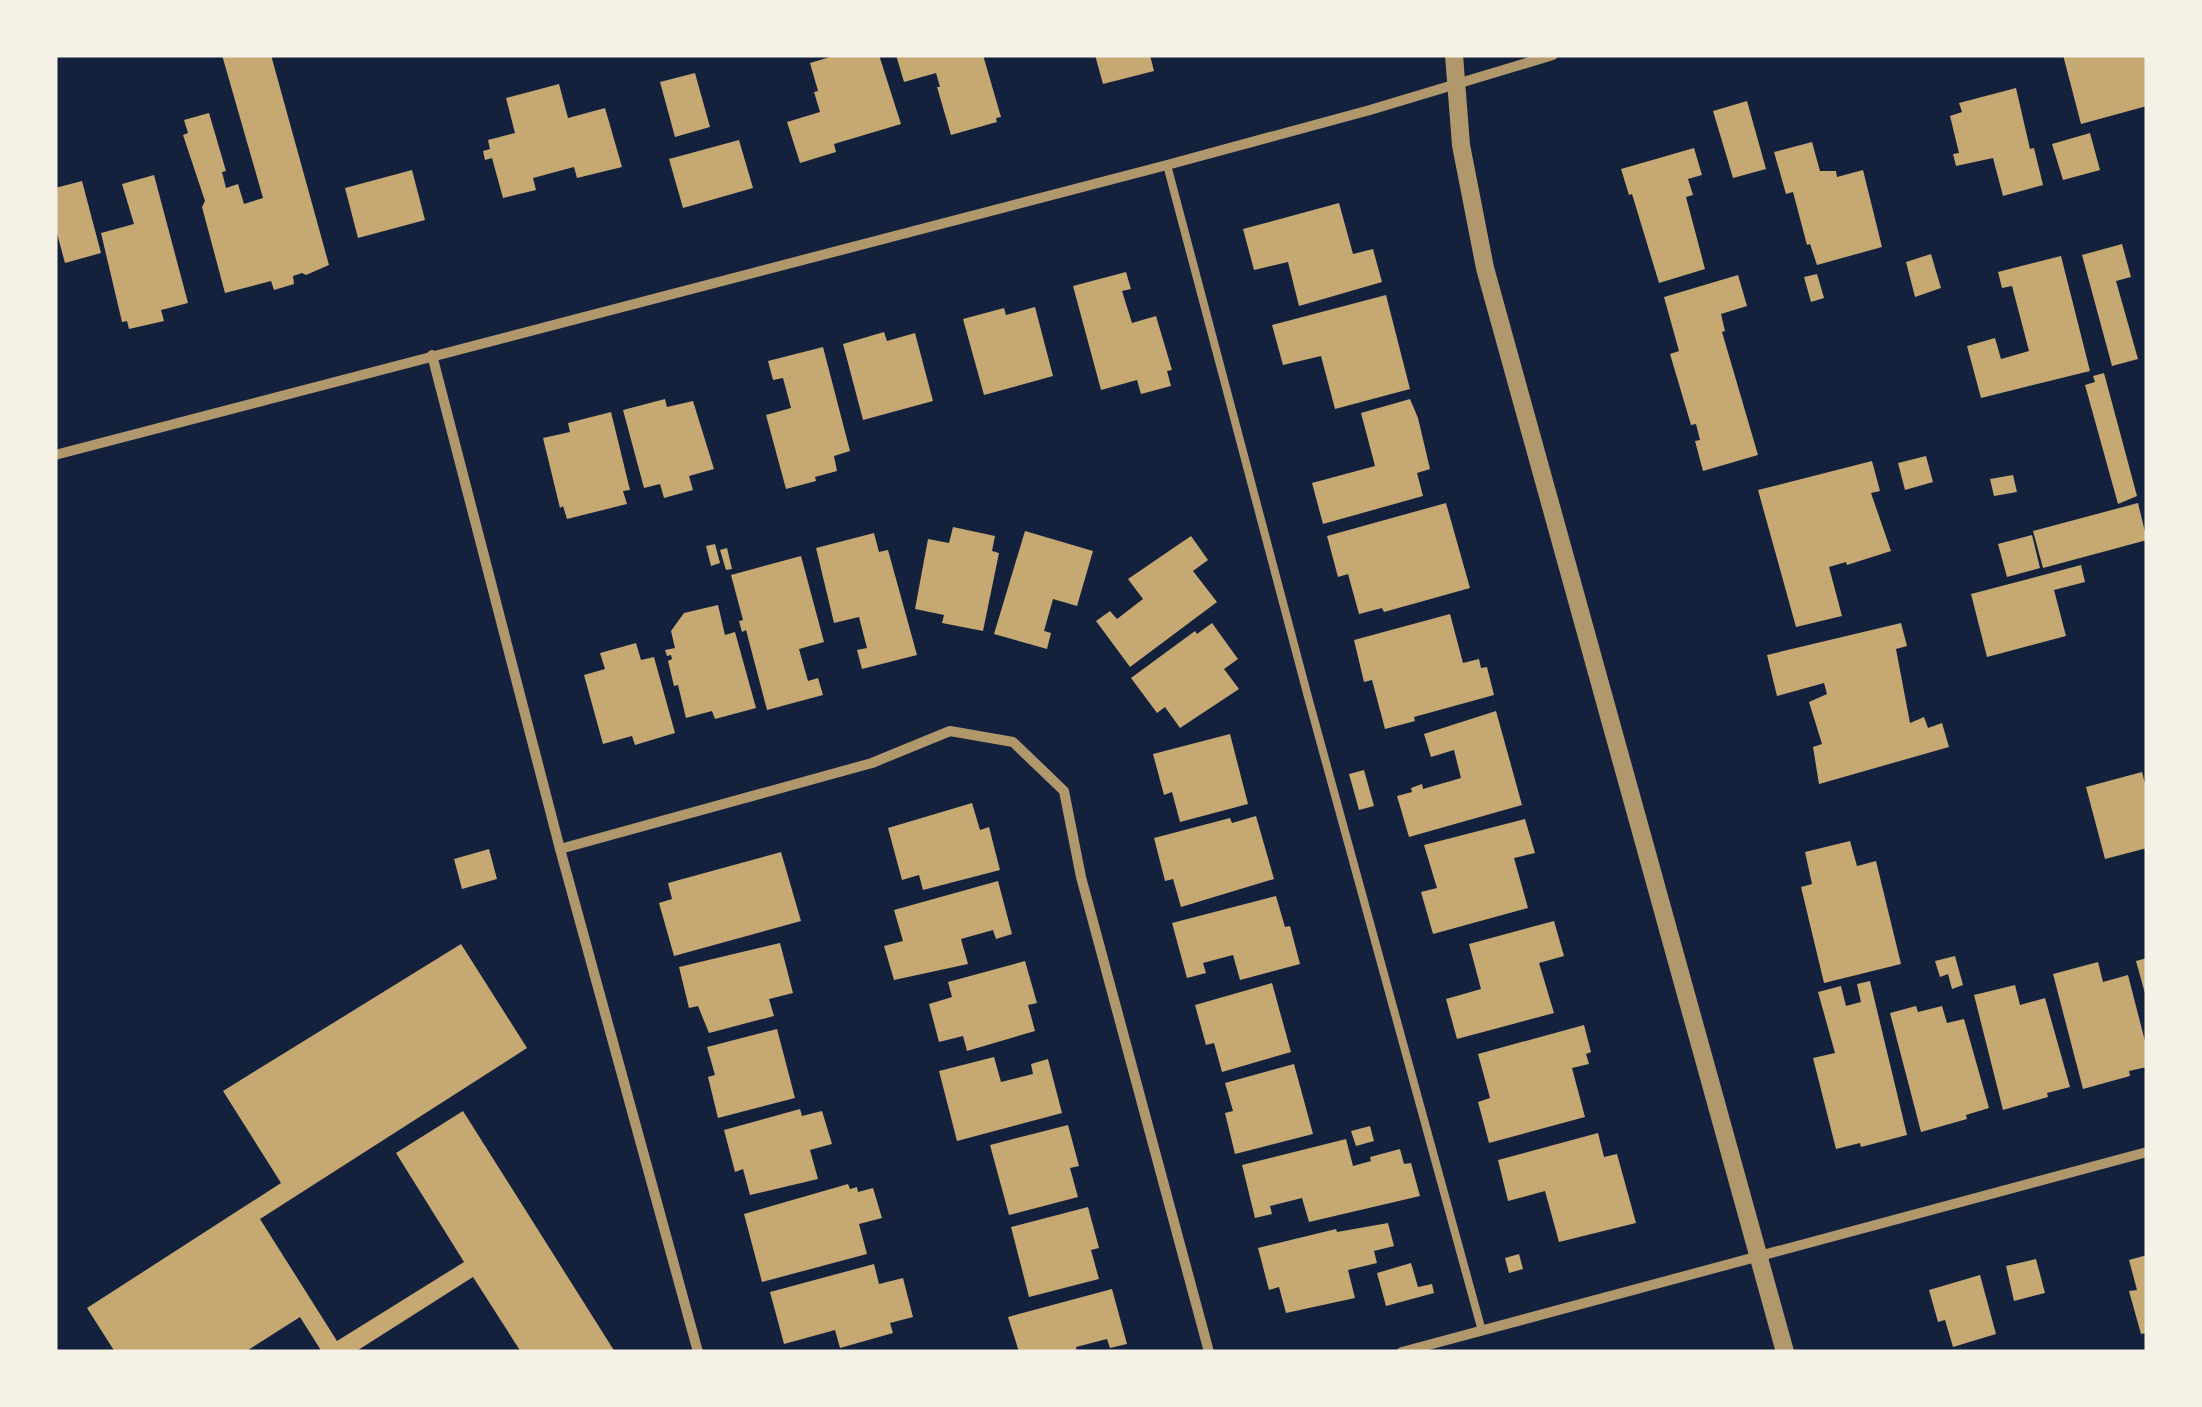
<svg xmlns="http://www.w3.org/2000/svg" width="2202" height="1407" viewBox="0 0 2202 1407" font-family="'Roboto Condensed',sans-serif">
	<rect width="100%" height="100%" fill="#14213d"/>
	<g fill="#c6a872">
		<path d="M222 55H271L329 265 306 275 302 273 293 276 294 284 274 290 271 281 225 293 202 207 205 201 183 135 188 133 184 120 209 113 226 171 222 172 226 188 238 184 244 204 263 198Z"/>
		<path d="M837 55H879L901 124 834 144 836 152 800 163 787 122 820 112 814 92 818 91 810 63Z"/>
		<path d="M896 55H983L1001 117 996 118 997 122 951 135 937 87H940L936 73 904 82Z"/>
		<path d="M1095 55H1150L1154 71 1103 84Z"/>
		<path d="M2063 55H2147V106L2081 124Z"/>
		<path d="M695 73 710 127 675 137 660 82Z"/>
		<path d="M559 84 568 118 605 108 622 167 577 178 574 167 533 178 536 190 503 198 492 158 485 160 483 151 490 149 488 140 515 133 506 98Z"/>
		<path d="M2016 88 2030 149 2034 148 2043 185 2003 196 1993 158 1956 166 1953 154 1959 153 1950 116 1962 112 1959 103Z"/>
		<path d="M1747 101 1766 169 1733 178 1713 111Z"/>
		<path d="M2090 133 2100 170 2063 180 2052 144Z"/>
		<path d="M739 140 753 188 683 208 669 159Z"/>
		<path d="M1812 142 1820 171H1836L1837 177 1863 170 1882 247 1817 265 1810 244 1807 245 1793 192 1786 194 1774 152Z"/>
		<path d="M1694 148 1702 175 1688 179 1693 195 1686 197 1705 269 1659 283 1632 194 1629 195 1621 169Z"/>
		<path d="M412 170 425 220 358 238 345 188Z"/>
		<path d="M154 175 188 303 161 310 164 321 129 329 127 321 122 322 101 233 134 224 122 184Z"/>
		<path d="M82 181 101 253 65 263 55 226V188Z"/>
		<path d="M1339 203 1353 254 1373 249 1382 282 1299 306 1288 262 1254 270 1243 229Z"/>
		<path d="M2122 244 2131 277 2116 281 2138 359 2112 366 2082 255Z"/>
		<path d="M1931 254 1941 288 1915 297 1906 262Z"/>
		<path d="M2061 256 2090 371 1981 398 1967 346 1995 338 2001 359 2029 351 2012 286 2002 288 1998 272Z"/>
		<path d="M1126 272 1131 289 1122 291 1132 323 1156 316 1172 370 1167 371 1171 386 1141 394 1137 380 1101 390 1073 286Z"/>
		<path d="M1817 274 1824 298 1811 302 1804 277Z"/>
		<path d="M1738 275 1747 306 1721 314 1725 331 1722 332 1758 455 1703 471 1695 441 1700 440 1696 424 1691 425 1670 354 1679 351 1664 297Z"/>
		<path d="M1386 295 1410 389 1335 409 1321 356 1283 365 1272 325Z"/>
		<path d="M1035 307 1053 376 984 395 963 319 1004 308 1006 315Z"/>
		<path d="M884 332 887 341 915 333 933 401 863 420 843 344Z"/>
		<path d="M823 347 850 451 834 456 837 471 815 477 816 481 786 489 766 415 791 408 783 378 773 380 768 361Z"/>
		<path d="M2104 373 2137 496 2118 504 2085 385 2095 382 2093 376Z"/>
		<path d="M665 399 667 407 693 401 714 469 689 476 693 490 664 498 660 484 644 488 623 410Z"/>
		<path d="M1410 399 1418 418 1430 469 1417 473 1423 496 1323 524 1312 483 1375 466 1361 413Z"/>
		<path d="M611 412 630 490 623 491 627 504 567 519 563 506 560 508 543 438 570 432 568 423Z"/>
		<path d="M1926 456 1933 482 1905 490 1898 463Z"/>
		<path d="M1872 461 1880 491 1871 493 1891 551 1847 565 1846 562 1829 567 1842 616 1796 627 1758 490Z"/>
		<path d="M2013 475 2017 492 1994 496 1990 479Z"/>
		<path d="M1446 503 1470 588 1384 612 1382 608 1359 614 1348 574 1338 577 1327 536Z"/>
		<path d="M2138 503 2147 540 2043 568 2033 531Z"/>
		<path d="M953 527 995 536 992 551 999 553 983 631 942 623 944 615 915 609 928 539 949 543Z"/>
		<path d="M1025 531 1093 551 1077 606 1053 599 1044 631 1051 633 1047 649 994 634Z"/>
		<path d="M874 533 879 552 888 550 917 655 862 669 857 650 867 648 859 617 834 623 816 548Z"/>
		<path d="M2032 535 2040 568 2007 577 1998 544Z"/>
		<path d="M1191 536 1208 560 1193 571 1217 602 1130 667 1096 621 1110 611 1117 619 1143 599 1128 579Z"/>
		<path d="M715 544 720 563 711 566 706 546Z"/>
		<path d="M727 548 732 569 726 570 720 550Z"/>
		<path d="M801 556 824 642 799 649 808 681 818 678 823 695 767 710 746 630 742 632 739 621 743 620 731 575Z"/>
		<path d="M2081 565 2085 582 2054 590 2066 636 1987 657 1971 594Z"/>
		<path d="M718 605 725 635 735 632 756 708 715 719 712 711 686 718 678 685 674 686 668 661 672 659 671 655 667 656 665 650 675 648 671 631 684 613Z"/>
		<path d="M1450 614 1463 663 1479 659 1481 668 1487 667 1494 695 1414 717 1415 721 1385 729 1372 680 1364 682 1354 640Z"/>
		<path d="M1212 623 1238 659 1224 669 1239 689 1180 728 1165 707 1157 713 1131 678 1195 631 1197 634Z"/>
		<path d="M1901 623 1907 646 1896 649 1910 723 1924 717 1928 728 1942 723 1949 747 1819 784 1813 747 1822 744 1809 702 1827 694 1824 683 1777 696 1767 655Z"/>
		<path d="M636 643 641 660 654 657 675 733 635 745 632 736 603 744 584 675 605 669 600 653Z"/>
		<path d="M1496 711 1522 805 1409 837 1397 796 1412 792 1411 788 1422 784 1423 789 1461 778 1454 750 1431 757 1424 734Z"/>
		<path d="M1230 734 1248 804 1180 822 1172 792 1164 795 1153 754Z"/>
		<path d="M1364 770 1374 806 1359 810 1349 774Z"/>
		<path d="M2142 772 2147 791V848L2105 859 2086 787Z"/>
		<path d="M972 803 980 830 989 827 1000 870 923 890 919 875 902 880 888 828Z"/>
		<path d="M1256 816 1274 879 1181 907 1173 879 1165 881 1154 838 1230 818 1232 823Z"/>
		<path d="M1525 819 1535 853 1514 858 1528 908 1433 934 1421 892 1437 888 1424 845Z"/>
		<path d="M1850 841 1857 866 1876 861 1901 964 1824 983 1801 887 1812 884 1805 852Z"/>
		<path d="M489 849 497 879 462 889 454 859Z"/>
		<path d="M781 852 801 921 674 956 659 903 672 899 668 883Z"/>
		<path d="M998 881 1012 934 996 939 993 930 961 939 968 964 894 980 884 946 903 941 894 910Z"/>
		<path d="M1276 896 1285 927 1290 926 1300 964 1240 980 1233 955 1203 963 1206 973 1187 978 1172 923Z"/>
		<path d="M1554 921 1564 956 1539 963 1554 1013 1457 1039 1446 999 1481 989 1469 944Z"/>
		<path d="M780 943 793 993 769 999 774 1016 709 1033 698 1006 689 1008 679 967Z"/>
		<path d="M461 944 527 1048 260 1219 337 1341 464 1262 396 1153 463 1111 615 1352H521L473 1277 355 1352H322L300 1317 245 1352H115L87 1308 281 1183 223 1091Z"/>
		<path d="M1955 956 1963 985 1952 989 1948 974 1940 977 1935 961Z"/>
		<path d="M2147 958V997H2146L2136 961Z"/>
		<path d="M1025 961 1037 1003 1028 1005 1035 1031 967 1051 963 1036 939 1042 929 1004 952 997 948 982Z"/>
		<path d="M2098 962 2103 982 2128 975 2147 1049V1067L2129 1071 2130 1076 2083 1089 2053 974Z"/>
		<path d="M1870 981 1907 1135 1861 1147 1860 1143 1836 1149 1813 1058 1835 1053 1818 992 1841 986 1846 1006 1861 1002 1857 984Z"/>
		<path d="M1272 983 1291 1052 1222 1072 1214 1043 1206 1045 1195 1005Z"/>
		<path d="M2015 985 2020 1005 2045 998 2070 1087 2047 1093 2048 1097 2003 1110 1974 995Z"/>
		<path d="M1916 1006 1918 1012 1942 1006 1947 1023 1964 1019 1989 1108 1966 1115 1967 1119 1921 1132 1890 1013Z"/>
		<path d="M1584 1025 1591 1052 1586 1054 1589 1064 1572 1068 1585 1117 1489 1143 1478 1102 1490 1098 1478 1054Z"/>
		<path d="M777 1029 795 1098 718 1118 708 1077 715 1075 707 1047Z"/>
		<path d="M994 1057 1001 1082 1033 1074 1031 1064 1048 1059 1062 1113 957 1141 939 1071Z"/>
		<path d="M1294 1064 1313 1134 1235 1154 1225 1113 1233 1111 1225 1083Z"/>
		<path d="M800 1109 802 1116 822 1111 832 1144 810 1150 818 1179 750 1195 743 1169 735 1172 724 1130Z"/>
		<path d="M1068 1125 1079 1166 1070 1168 1078 1197 1009 1215 990 1145Z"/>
		<path d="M1370 1126 1374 1141 1356 1146 1351 1131Z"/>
		<path d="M1598 1133 1604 1157 1617 1154 1636 1223 1559 1242 1545 1191 1508 1201 1498 1160Z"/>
		<path d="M1346 1139 1353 1166 1371 1161 1370 1157 1400 1149 1404 1164 1411 1163 1420 1196 1309 1222 1302 1198 1270 1206 1272 1214 1255 1218 1242 1165Z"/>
		<path d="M848 1184 850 1189 857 1187 858 1192 873 1188 882 1218 859 1224 867 1254 762 1282 744 1214Z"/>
		<path d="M1088 1207 1099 1248 1091 1250 1099 1279 1029 1297 1011 1227Z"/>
		<path d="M1388 1223 1394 1246 1374 1251 1377 1263 1348 1270 1355 1298 1286 1313 1279 1287 1269 1290 1258 1248 1336 1229 1337 1232Z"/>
		<path d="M1519 1254 1523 1269 1509 1273 1505 1258Z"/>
		<path d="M2147 1255V1333L2141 1334 2129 1291 2137 1290 2129 1260Z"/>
		<path d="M2036 1259 2045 1293 2014 1301 2006 1266Z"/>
		<path d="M1411 1263 1418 1287 1432 1284 1434 1293 1386 1306 1377 1273Z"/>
		<path d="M874 1264 879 1284 903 1278 913 1317 890 1323 893 1333 840 1348 835 1330 784 1344 770 1292Z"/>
		<path d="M1980 1275 1996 1334 1953 1347 1945 1320 1938 1322 1929 1290Z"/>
		<path d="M1112 1289 1127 1344 1110 1348 1107 1339 1076 1347 1077 1352H1019L1008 1317Z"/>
	</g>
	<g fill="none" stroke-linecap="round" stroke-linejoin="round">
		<path stroke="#b1986c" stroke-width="8" d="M1167 165 1308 697 1482 1331"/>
		<g stroke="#b1986c" stroke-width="10">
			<path d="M432 355 560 849 698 1352"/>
			<path d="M55 455 1167 165 1370 110 1553 55"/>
			<path d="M560 849 872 763 950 731 1013 742 1064 791 1081 877 1209 1352"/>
			<path d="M1402 1352 2147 1152"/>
		</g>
		<path stroke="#b1986c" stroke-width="18" d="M1454 55 1461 145 1485 268 1785 1352"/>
	</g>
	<rect width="2202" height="1407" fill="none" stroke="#f6f1e7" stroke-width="115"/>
</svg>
